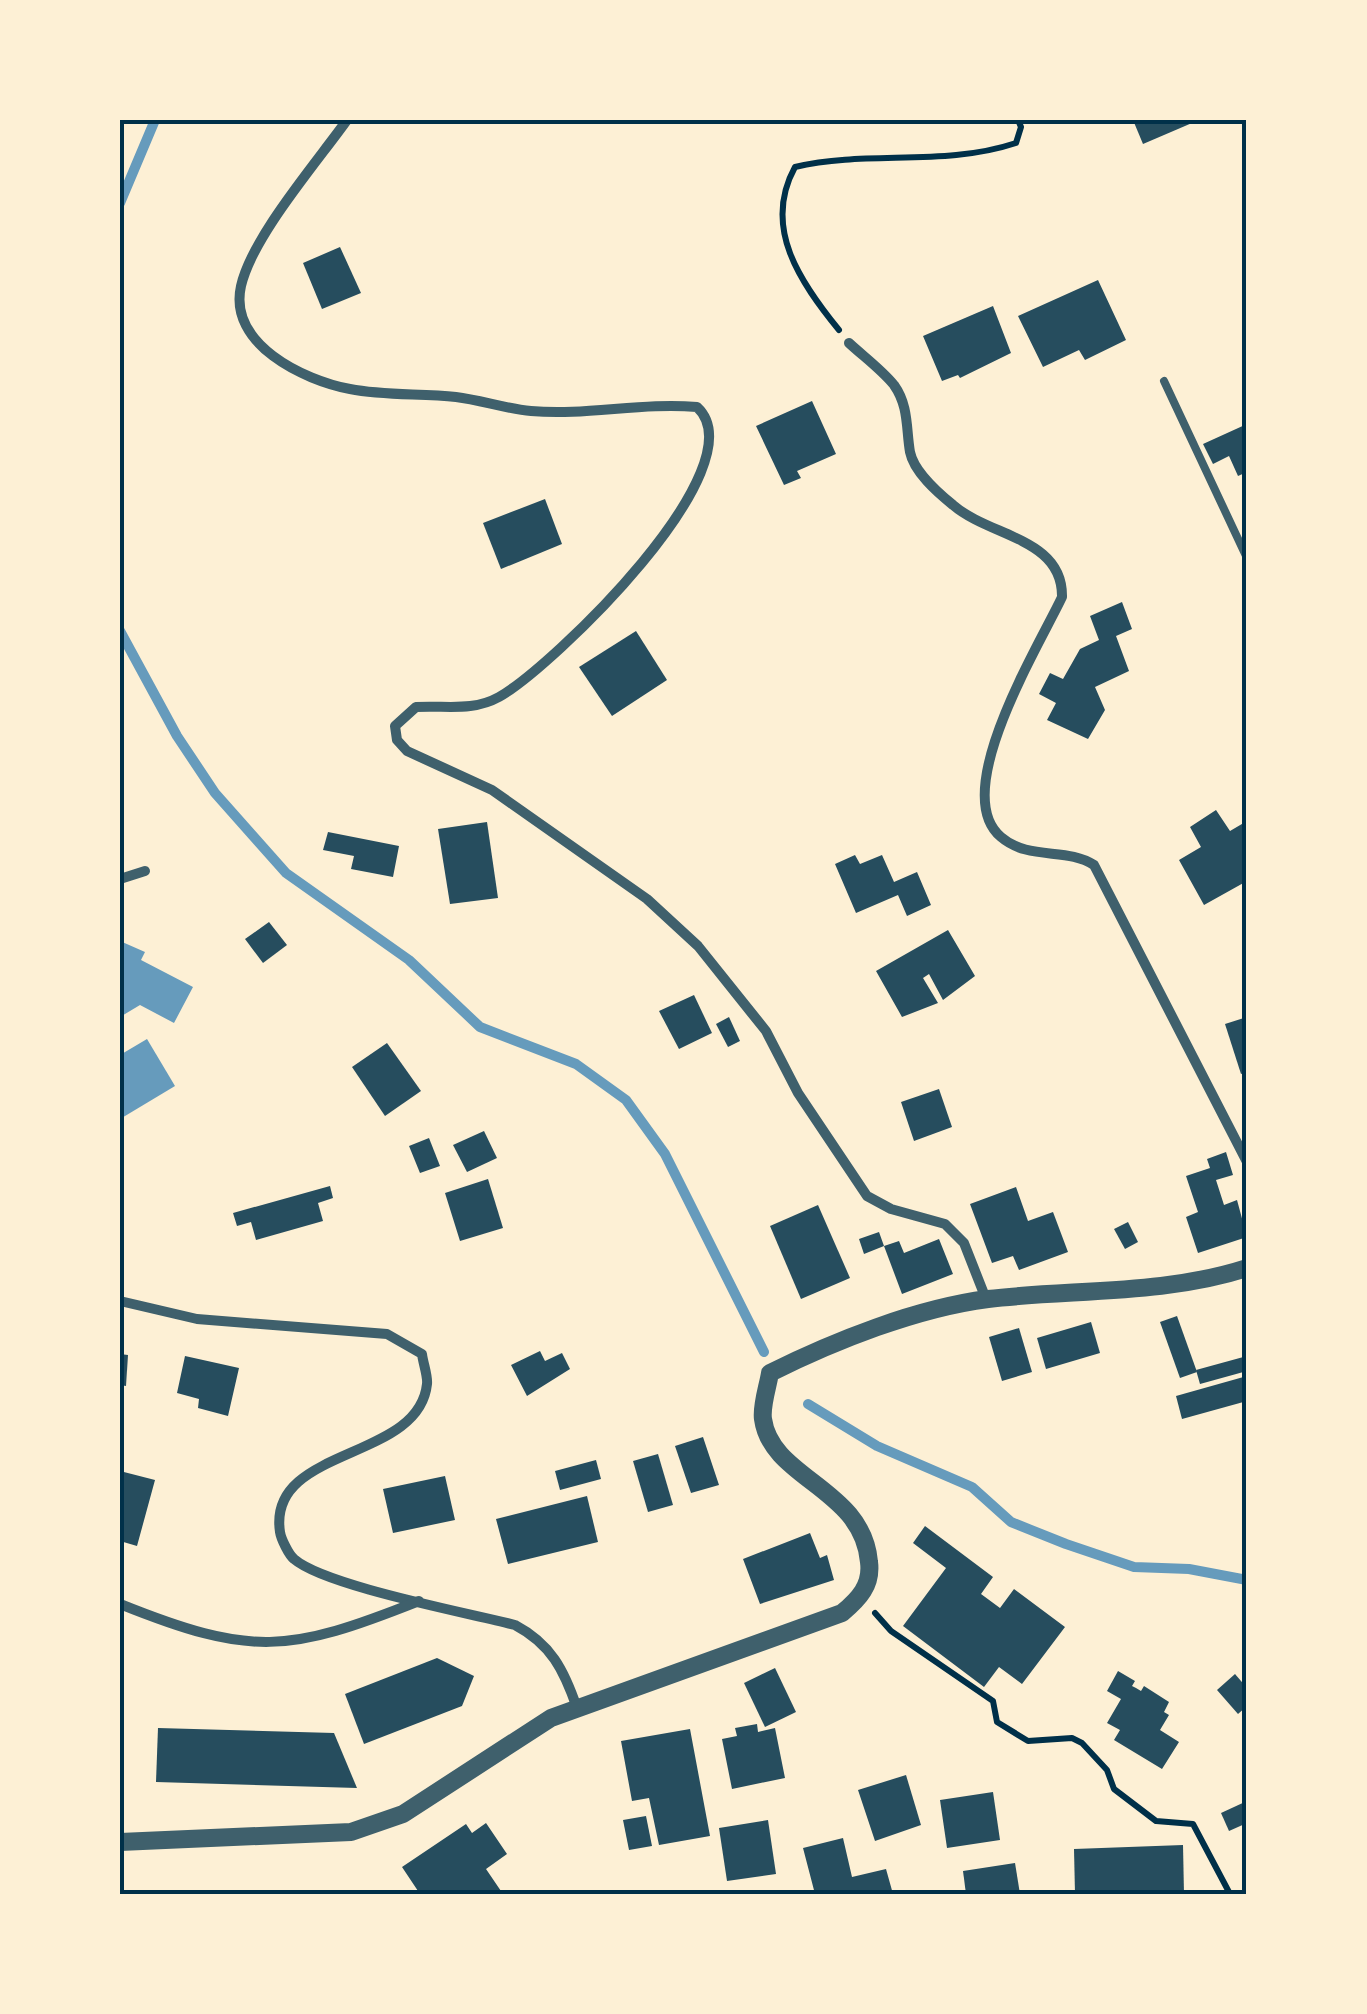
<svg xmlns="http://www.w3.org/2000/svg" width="1367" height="2014" viewBox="0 0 1367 2014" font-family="Signika,sans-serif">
	<rect width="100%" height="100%" fill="#fdf0d5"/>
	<g fill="#669bbc">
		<path d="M120 941 145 952 141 960 193 987 174 1023 140 1005 120 1017Z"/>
		<path d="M147 1039 175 1086 120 1119V1055Z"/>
	</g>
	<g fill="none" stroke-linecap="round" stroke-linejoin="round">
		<g stroke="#669bbc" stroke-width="10">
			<path d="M120 203 155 120"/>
			<path d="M120 631 177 736 215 793 286 873 409 960 480 1027 576 1064 626 1100 665 1154 764 1352"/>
			<path d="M808 1404 877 1446 972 1487 1011 1522 1066 1544 1134 1567 1189 1569 1247 1580"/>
		</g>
	</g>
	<g fill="#264d5e">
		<path d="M1133 120H1199L1143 144Z"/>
		<path d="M340 247 361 293 322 309 303 263Z"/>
		<path d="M1098 280 1126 340 1085 360 1079 350 1043 367 1018 316Z"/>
		<path d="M993 306 1011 353 960 378 958 375 942 381 923 336Z"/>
		<path d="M812 401 836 454 797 471 801 478 784 485 756 426Z"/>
		<path d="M1247 424V472L1238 476 1229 456 1213 464 1203 444Z"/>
		<path d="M545 499 562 544 501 569 483 523Z"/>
		<path d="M1122 602 1132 629 1116 636 1129 671 1095 687 1105 710 1088 739 1047 720 1056 703 1039 694 1050 673 1063 679 1080 649 1099 640 1090 616Z"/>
		<path d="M636 631 667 680 612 716 579 667Z"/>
		<path d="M1216 810 1230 831 1247 821V881L1204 905 1179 860 1201 847 1190 827Z"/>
		<path d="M487 822 498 898 450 904 438 829Z"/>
		<path d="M328 832 399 846 393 877 351 869 354 856 323 850Z"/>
		<path d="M855 855 860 864 882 855 894 882 917 872 931 905 907 916 898 895 856 913 835 864Z"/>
		<path d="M269 922 287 945 263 963 245 939Z"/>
		<path d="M948 930 975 976 943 1000 929 974 923 978 938 1003 902 1017 876 971Z"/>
		<path d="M694 995 712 1033 679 1049 659 1011Z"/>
		<path d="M729 1017 740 1041 728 1047 716 1024Z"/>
		<path d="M1247 1017V1072L1241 1074 1225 1024Z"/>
		<path d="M387 1043 421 1091 385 1116 352 1067Z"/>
		<path d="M939 1089 952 1127 914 1141 901 1102Z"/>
		<path d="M484 1131 497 1158 467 1172 453 1145Z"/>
		<path d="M429 1138 440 1166 420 1173 409 1146Z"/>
		<path d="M1226 1152 1233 1175 1216 1180 1224 1205 1237 1200 1247 1237 1198 1253 1186 1217 1198 1212 1186 1176 1210 1168 1207 1159Z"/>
		<path d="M488 1179 503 1228 460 1241 445 1193Z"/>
		<path d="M330 1186 333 1198 318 1203 323 1221 256 1240 251 1222 237 1226 233 1213Z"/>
		<path d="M1016 1187 1028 1221 1053 1212 1068 1252 1019 1270 1013 1256 992 1263 970 1204Z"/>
		<path d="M818 1205 850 1278 801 1299 770 1226Z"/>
		<path d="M1128 1222 1138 1242 1125 1249 1114 1229Z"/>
		<path d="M879 1232 884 1246 899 1241 904 1253 939 1239 953 1274 902 1294 884 1246 864 1254 859 1239Z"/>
		<path d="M1177 1316 1197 1372 1180 1378 1160 1322Z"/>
		<path d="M1091 1322 1100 1353 1046 1369 1037 1338Z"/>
		<path d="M1019 1328 1032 1372 1002 1381 989 1337Z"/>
		<path d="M540 1351 545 1361 562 1353 570 1369 527 1396 511 1365Z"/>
		<path d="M120 1354 128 1355 126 1386 120 1385Z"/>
		<path d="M185 1356 239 1368 228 1416 198 1408 199 1399 177 1393Z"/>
		<path d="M1247 1356V1371L1200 1384 1196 1370Z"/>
		<path d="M1247 1376V1401L1182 1419 1176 1396Z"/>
		<path d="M703 1437 719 1485 691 1493 675 1446Z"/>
		<path d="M658 1454 673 1505 648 1512 633 1461Z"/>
		<path d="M596 1460 601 1479 560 1490 555 1471Z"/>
		<path d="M120 1471 155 1480 137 1546 120 1541Z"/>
		<path d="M445 1476 455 1520 393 1533 383 1489Z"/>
		<path d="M587 1496 598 1542 508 1564 496 1519Z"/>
		<path d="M925 1526 993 1577 981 1594 1000 1608 1014 1589 1065 1627 1022 1684 999 1667 984 1687 903 1626 946 1568 913 1543Z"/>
		<path d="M810 1533 820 1558 827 1555 834 1580 760 1604 743 1559Z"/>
		<path d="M437 1658 474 1676 462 1706 364 1744 345 1694Z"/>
		<path d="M775 1668 796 1712 765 1727 744 1683Z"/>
		<path d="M1118 1671 1135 1681 1132 1686 1136 1688 1141 1691 1144 1686 1169 1702 1164 1712 1169 1715 1160 1730 1179 1742 1162 1769 1114 1740 1120 1730 1107 1723 1121 1699 1107 1691Z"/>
		<path d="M1235 1674 1247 1688V1706L1238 1714 1217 1690Z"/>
		<path d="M757 1724 758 1732 775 1728 785 1778 732 1789 722 1739 737 1736 735 1728Z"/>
		<path d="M158 1728 334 1733 357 1788 156 1782Z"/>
		<path d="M690 1729 710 1836 659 1845 649 1798 632 1801 621 1741Z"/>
		<path d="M906 1775 921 1825 875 1841 858 1790Z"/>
		<path d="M993 1792 1000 1840 947 1848 940 1800Z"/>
		<path d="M1247 1801V1823L1229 1831 1221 1813Z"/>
		<path d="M646 1816 652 1846 629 1850 623 1820Z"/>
		<path d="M768 1820 776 1874 727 1881 719 1828Z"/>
		<path d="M486 1823 507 1854 486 1869 503 1894H420L402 1867 466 1824 472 1833Z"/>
		<path d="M843 1838 852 1877 886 1869 893 1894H815L803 1848Z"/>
		<path d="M1183 1845 1184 1894H1075L1074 1849Z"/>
		<path d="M1015 1863 1020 1894H966L963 1871Z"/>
	</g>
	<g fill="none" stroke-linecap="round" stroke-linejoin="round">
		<g stroke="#003049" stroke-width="6">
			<path d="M839 330C800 282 762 227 795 167 868 150 944 167 1016 143L1021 127 1018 120"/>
			<path d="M875 1613 891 1631 993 1701 997 1722 1028 1741 1072 1738 1082 1743 1107 1770 1114 1789 1156 1821 1193 1824 1230 1894"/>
		</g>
		<path stroke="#3f606c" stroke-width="8" d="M1164 381 1247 558"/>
		<g stroke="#3f606c" stroke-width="10">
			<path d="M347 120C317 162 252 237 241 286 228 344 303 380 350 389 385 396 421 393 456 397 481 400 506 409 531 411 586 416 642 402 697 407 761 466 552 667 499 697 472 712 445 705 416 707L395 726 397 740 407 751 492 790 647 899 698 946 766 1031 798 1093 867 1196 891 1209 945 1224 964 1243 986 1299"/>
			<path d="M849 343C863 356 882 370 894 385 909 406 906 429 910 452 914 472 937 492 953 505 990 537 1063 538 1062 597 1039 646 948 793 1001 837 1029 861 1067 847 1094 865L1247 1162"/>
			<path d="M120 879 145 871"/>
			<path d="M120 1301 197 1319 387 1334 422 1354C423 1363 428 1376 427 1384 419 1462 267 1446 280 1532 281 1539 289 1555 294 1559 325 1586 469 1613 515 1625 551 1644 564 1670 577 1708"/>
			<path d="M120 1604C252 1657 288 1653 419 1601"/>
		</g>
		<path stroke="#3f606c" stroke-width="18" d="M120 1842 351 1832 403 1814 551 1718 842 1613C859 1599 872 1585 869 1562 863 1488 771 1479 763 1419 761 1406 768 1386 770 1373 834 1341 917 1308 988 1299 1073 1289 1164 1295 1247 1268"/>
	</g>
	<rect width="1367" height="2014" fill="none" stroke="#fdf0d5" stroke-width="245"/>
	<rect x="122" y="122" width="1122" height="1770" fill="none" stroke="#003049" stroke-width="4"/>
</svg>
